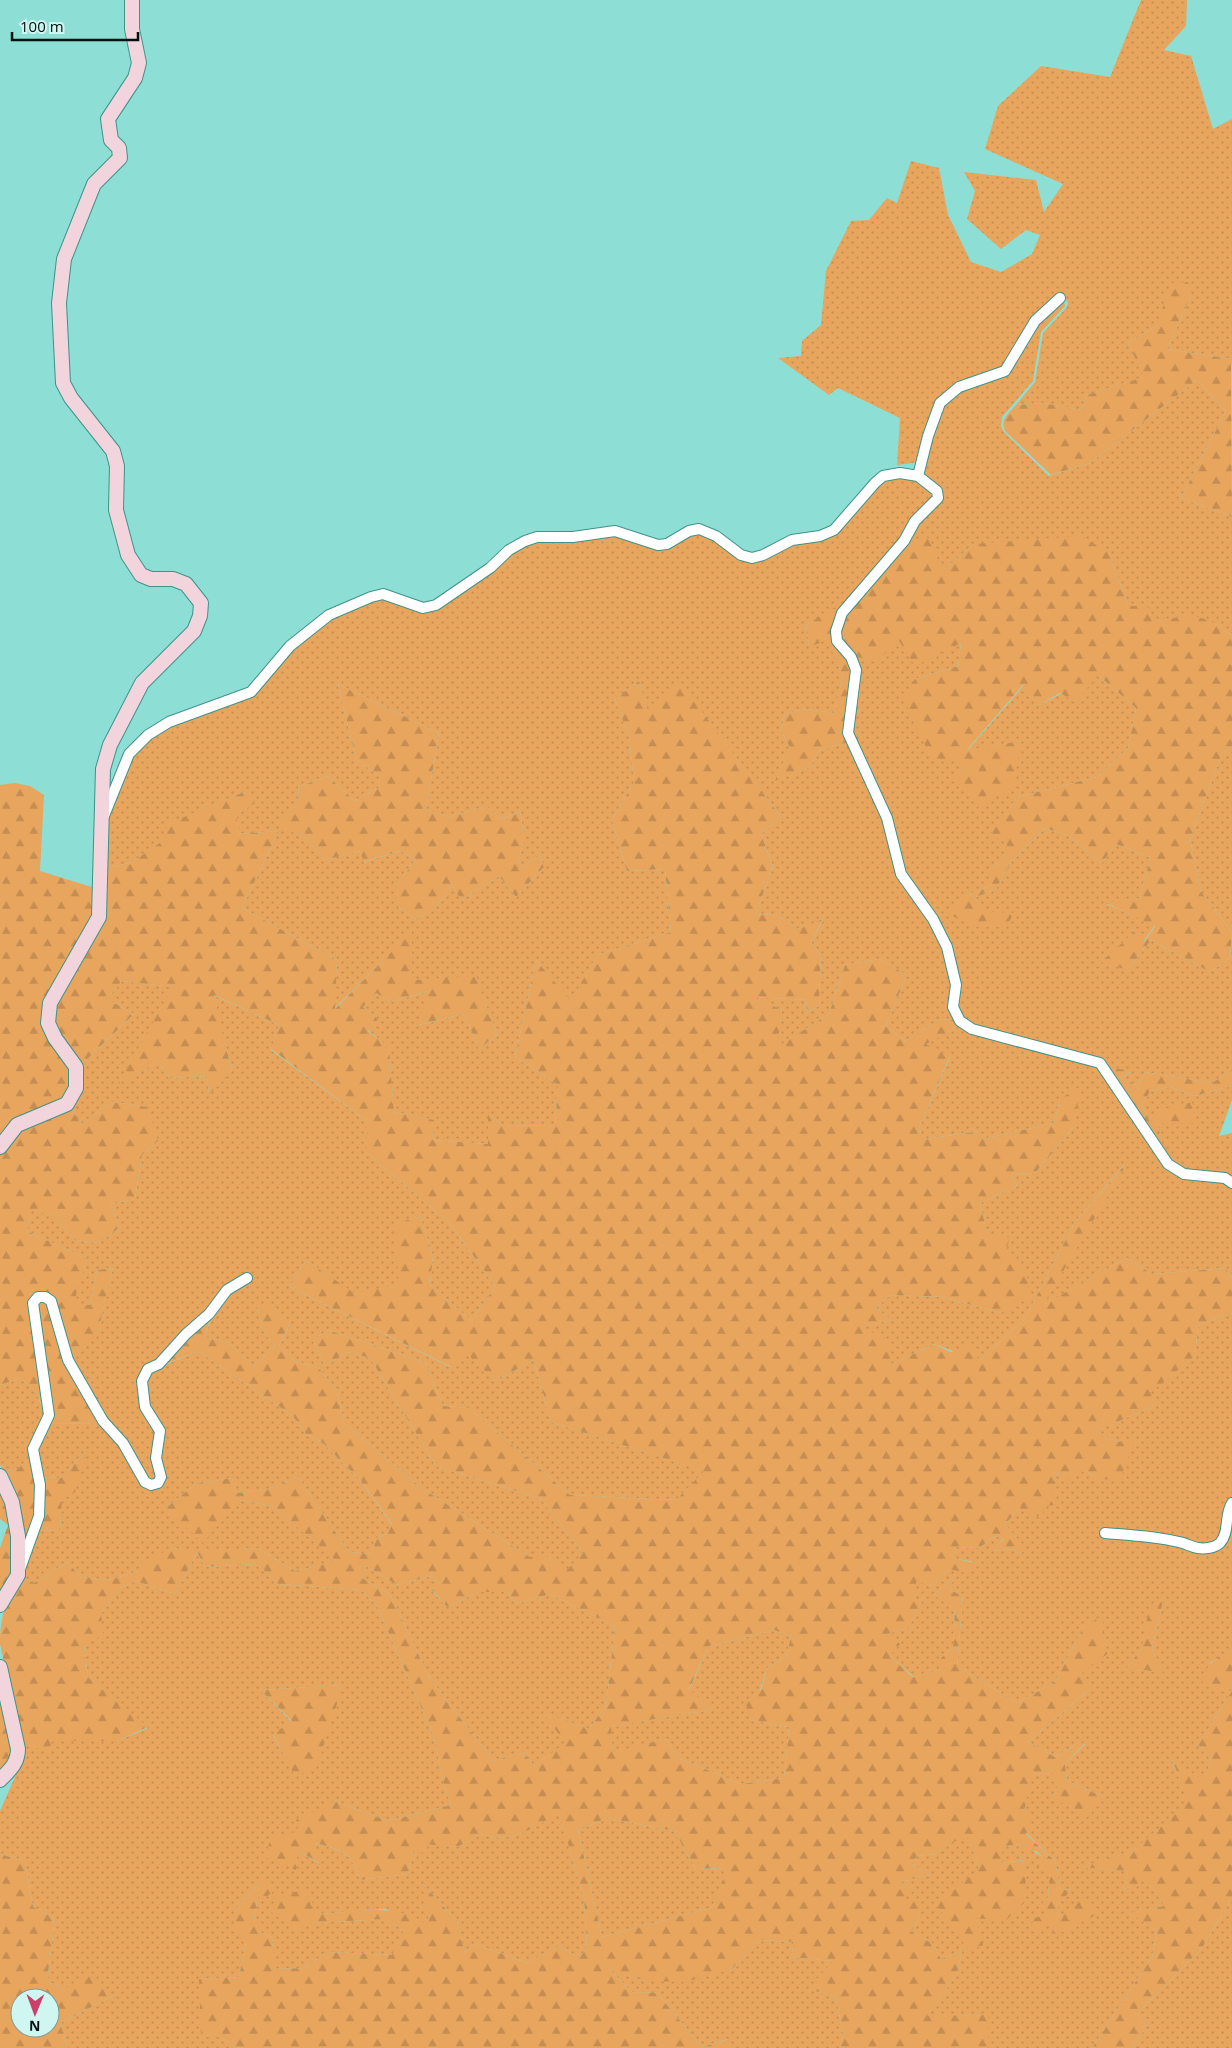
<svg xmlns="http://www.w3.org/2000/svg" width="1232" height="2048" viewBox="0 0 1232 2048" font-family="'Open Sans',sans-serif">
	<defs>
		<pattern id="grass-dots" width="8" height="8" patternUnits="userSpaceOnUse" patternTransform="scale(1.25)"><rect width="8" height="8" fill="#e8a55e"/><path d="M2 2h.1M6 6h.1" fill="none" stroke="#c58d51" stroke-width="1.8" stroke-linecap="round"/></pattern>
		<pattern id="forest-firs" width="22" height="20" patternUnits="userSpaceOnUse" patternTransform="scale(1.25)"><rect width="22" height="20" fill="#e8a55e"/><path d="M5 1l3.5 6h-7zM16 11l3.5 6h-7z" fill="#c58d51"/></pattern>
	</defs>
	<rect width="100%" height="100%" fill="#8dded4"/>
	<g fill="url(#grass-dots)" fill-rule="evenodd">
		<path d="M1141 0H1187L1186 26 1164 50 1191 56 1213 129 1232 119V367L1231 359 1167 349 1191 296 1157 325 1128 343 1145 377 1086 395 1082 410 1043 403 1016 405 1035 382 1043 333 1067 307 1068 302 1064 297 1058 296 1003 369 938 401 919 462 897 465 900 418 838 388 829 395 778 358 801 356 802 341 821 325 826 271 851 221 869 220 887 198 897 203 911 161 939 168 948 215 971 262 1001 272 1032 254 1040 235 1026 230 1001 249 967 219 975 191 964 172 1036 180 1044 212 1063 184 985 149 998 106 1041 66 1110 77Z"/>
		<path d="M1063 299 1065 306 1041 332 1033 381 1002 417 1001 426 1004 432 1049 476 1090 463 1197 380 1226 411 1181 498 1232 517V636C1202 612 1191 615 1155 622L1128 606 1109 552 974 544 945 569 906 544 918 523 941 499 922 475 942 405 961 390 1000 377 1029 334Z"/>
		<path d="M900 477C912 479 931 482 935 497 905 527 884 564 854 594 842 607 821 616 806 625L809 646 827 639 843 676 834 713 806 709 785 714 781 730 790 748 776 780 810 767 819 750 849 742 884 819 898 875 930 920 944 949 953 985 949 1008 955 1019 939 1020 905 1041 886 1025 907 975 879 959 845 965 829 1014 776 1048 782 1010 752 997 807 1000 806 1013 819 1006 821 955 811 943 823 920 798 929 777 915 756 914 773 866 761 834 781 817 679 682 648 713 639 681 615 699 629 737 634 782 612 820 627 871 665 869 671 932 597 955 571 1002 536 960 515 1057 558 1085 555 1125 503 1126 489 1114 488 1144 432 1140 433 1120 394 1112 389 1048 368 1030 378 1019 363 1007 376 993 391 1002 429 991 419 1025 464 1014 479 1049 497 1035 476 977 412 980V932L334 1009 337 960 242 908 279 831 238 834 237 815 257 801 244 792 168 824V838L132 862 105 869 106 820 132 757 150 738 170 725 253 694 265 683 293 648 331 618 382 597 423 612 438 608 492 571 511 553 537 541 574 540 614 535 658 548 667 547 690 534 699 533 714 539 740 558 752 562 764 558 793 543 821 539 836 533 877 485 885 479ZM338 684 439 733 426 810 449 817 486 806 501 819 520 811 524 838 517 869 540 856 544 867 516 897 499 876 461 900 452 885 433 911 415 919 398 907 397 885 416 859 400 851 364 862 361 851 325 860 306 838 278 825 299 801 298 787 328 776 355 801 380 787 379 776 356 759Z"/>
		<path d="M898 639 961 642 958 666 915 679 965 770 955 776 1021 741 967 751 1024 685 1039 705 1098 675 1136 708 1128 748 1097 777 1017 797 989 838H1007V857L991 870V885L965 896 987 912 974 898 996 889 1012 861 1045 828 1069 836 1102 863 1116 844 1151 858 1139 898 1107 904 1155 925 1143 942 1134 932 1128 970 1151 940 1210 972 1230 958 1232 935V1070L1212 1083 1145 1072 1138 1086 1120 1078 1132 1072 1106 1067 973 1026 962 1018 956 1007 950 946 904 873 852 732 854 656Z"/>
		<path d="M1232 746V932L1201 892 1190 839 1222 754Z"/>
		<path d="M122 981 174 987 119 1083 158 1062 169 1078 207 1076 209 1093 232 1071 213 995 279 1025 271 1050 367 1121V1153L449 1222 495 1286 472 1321 430 1285 433 1256 420 1216 395 1225 400 1285 354 1294 306 1260 290 1287 450 1367 467 1353 496 1381 534 1360 551 1422 705 1471 676 1500 570 1495 469 1408 443 1406 426 1363 328 1330 313 1340 325 1366 348 1352 370 1358 436 1466 541 1499 583 1553 565 1573 548 1557H530L423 1489 344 1423 337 1391 318 1367 295 1361 279 1346 289 1326 272 1306H257L263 1330 275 1347 254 1366 229 1343 205 1337C210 1320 217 1302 231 1291 238 1287 246 1283 251 1278H240L225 1288 207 1312 184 1331 157 1361 146 1367 139 1381 142 1408 157 1432 153 1458 157 1477 152 1481 147 1480 125 1441 106 1419 70 1358 97 1335 113 1268 97 1270 90 1305H72L87 1259 27 1231 30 1210 54 1215 74 1240 98 1243 119 1228 111 1204 135 1199 142 1155 158 1141 147 1107 112 1102 82 1124 70 1107 81 1090V1065L134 1014 107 999Z"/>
		<path d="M961 1025 1098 1065 1166 1166 1224 1181 1232 1187V1280L1226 1268 1152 1274 1127 1258 1042 1306 1126 1163 1075 1222 1024 1320 979 1361 934 1344 890 1365 860 1327 891 1320 876 1308 890 1295 942 1297 1001 1313 1003 1255 987 1233 980 1203 1017 1186 1011 1174 1035 1173 1074 1127 1060 1099 1054 1123 983 1139 979 1131 926 1139 918 1130 950 1057 925 1044Z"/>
		<path d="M1232 1086V1100L1219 1136 1232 1133V1179C1210 1176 1177 1176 1165 1154 1161 1145 1159 1133 1157 1123L1150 1122 1142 1106 1150 1091 1170 1087 1195 1096Z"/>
		<path d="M1232 1313V1498L1222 1535 1217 1542 1209 1545 1104 1530 1221 1547 1232 1508V1651L1211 1662 1203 1685 1232 1691 1198 1745 1211 1759 1204 1782 1172 1760 1189 1802 1133 1851 1083 1867 1128 1871 1124 1890 1148 1878 1164 1906 1131 1913 1157 1931 1152 1957 1092 2048H988V2015L926 2017 957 1974 962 1951 941 1959 932 1943 911 1932 920 1916 900 1898 915 1890 900 1882 930 1875 912 1864 917 1856 936 1854 945 1844 969 1837 979 1869 975 1918 1025 1860 999 1863 1004 1846 1022 1844 1043 1857 1050 1872 1048 1897 1054 1935 1060 1919 1057 1904 1072 1889 1060 1890 1055 1861 1026 1833 1024 1811 1032 1774 1054 1773 1058 1787 1052 1797H1104L1067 1781 1065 1764 1085 1744H1076L1055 1757 1028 1742 1090 1689 1082 1673 1084 1626 1055 1682 1017 1703 957 1666 963 1595 949 1590 955 1575 934 1595 955 1607 953 1648 941 1658V1670L914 1677 890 1656 886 1634 908 1628 923 1599H916V1580L931 1586 950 1569 974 1562 953 1558 956 1547 979 1548 995 1536 1004 1538 992 1551 1012 1549 1020 1554 1025 1549 1005 1524 1020 1508 1056 1482 1051 1480 1060 1473 1085 1470 1098 1479 1135 1439 1117 1442 1095 1431 1154 1406 1150 1392 1195 1356 1198 1325ZM1163 1601 1152 1649 1162 1673 1146 1670 1125 1671 1142 1648Z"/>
		<path d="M198 1351 293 1416 306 1435 322 1442 361 1481 392 1525 388 1533 377 1538 371 1554 349 1552 298 1477 266 1490 236 1493 232 1478 195 1484 166 1508 239 1500 272 1506 338 1561 295 1571 257 1548 197 1552 205 1567 257 1564 278 1584 362 1590 377 1606 434 1737 444 1785 451 1805 388 1821 335 1801 299 1832 298 1851 319 1863 314 1843C342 1850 351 1852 361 1880L408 1874 413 1852 425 1843 457 1847 482 1834C510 1845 536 1827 559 1812L584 1898 587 1948 579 1958 560 1946 527 1963 475 1944 465 1953 457 1921 423 1884 430 1927 385 1909 320 1914 315 1923 385 1919 404 1930 393 1955 329 1952 303 1968 274 1969 272 1937 257 1931 254 1919 260 1883 235 1910 246 1942 239 1977 199 1979 221 2037 236 2048H68L60 2023 113 1996 64 1989 47 1981 55 1918 33 1907 25 1861 0 1854V1811L22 1761V1746L51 1741H117L148 1728 88 1677 84 1645 101 1614 120 1588 135 1581 175 1594 197 1552 173 1548 139 1571 109 1580 81 1577 67 1562 34 1583 22 1577 39 1531 60 1530 62 1499 87 1449 61 1478 42 1477 36 1450 49 1424 101 1423 120 1444 143 1485H160V1457L164 1438 148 1406 145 1382 151 1371ZM343 1685 295 1775 273 1735 292 1722 260 1690Z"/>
		<path d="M21 1378 36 1392 45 1415 30 1458 14 1472 0 1465V1385Z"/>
		<path d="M366 1566 397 1585 432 1576 441 1585 432 1591 447 1607 478 1592H508L516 1604 550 1594 615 1626 606 1705 589 1729 544 1713 566 1743 534 1766 524 1752 493 1761 429 1677 390 1594 362 1578Z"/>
		<path d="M774 1630 791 1636 786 1657 767 1668 750 1720 789 1727 784 1778 741 1784 679 1758 666 1739 613 1753 610 1726 712 1710 689 1690 709 1646Z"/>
		<path d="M607 1818 674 1831 696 1869 728 1868 713 1907 602 1937 578 1830Z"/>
		<path d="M1232 1898V2048H1132L1147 2026 1137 2014 1202 1948Z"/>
		<path d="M760 1940 794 1942 791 1957 834 1961 809 1989 836 1997 843 2034 840 2048H730L728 2039 702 2047 657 1993 632 1992 609 1969 646 1981 732 1969Z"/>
	</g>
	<g fill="url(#forest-firs)" fill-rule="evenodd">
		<path d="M1188 282 1191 296 1167 349 1231 359 1232 517 1181 498 1226 411 1197 380 1090 463 1051 475 1005 431C1000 419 1008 414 1016 405L1043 403 1082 410 1086 395 1144 377 1128 343 1157 325 1171 283Z"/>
		<path d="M1080 536 1109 552 1128 606H1147L1155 622C1191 614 1202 612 1232 636V746L1222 754 1190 839 1201 892 1232 932 1230 958 1210 972 1151 940 1128 970 1101 962 1134 932 1144 942 1155 926 1106 903 1139 898 1151 858 1116 844 1102 863 1069 836 1045 828 1012 861 996 889 974 898 988 912 1014 913 1006 927H979L947 914 965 896 991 885V870L1007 857V838H988L1017 797 1097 777 1128 748 1136 708 1098 675 1076 702 1060 693 1039 705 1023 685 967 750 1021 741 1013 788 977 807 954 776 965 770 958 760 931 758 903 698 915 679 958 666 961 643 915 666 898 639 878 662 854 656 840 640V631L845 615 906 544 927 537 945 569 974 544Z"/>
		<path d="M853 596 833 631 853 671 849 742 819 750 810 767 775 781 790 748 781 730 785 714 806 709 834 713 843 676 827 640 809 647 806 625Z"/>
		<path d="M639 681 648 712 679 681 781 817 761 834 773 866 756 914 777 915 798 929 823 919 811 943 821 955 819 1006 806 1013 807 1000 753 997 782 1010 777 1047 829 1014 845 965 879 959 907 975 886 1025 905 1041 939 1020 955 1019 961 1025 926 1044 950 1056 918 1130 926 1139 980 1131 983 1139 1054 1123 1060 1099 1081 1086 1074 1127 1035 1173 1011 1174 1017 1186 980 1203 987 1233 1010 1238 1004 1255C1028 1261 1028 1275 1029 1298L1001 1313 942 1297 890 1295 876 1308 891 1320 861 1327 890 1341V1365L934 1344 951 1352 972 1344 979 1361 1024 1320 1075 1222 1129 1160 1043 1305 1127 1258 1152 1274 1226 1268 1232 1280V1313L1198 1325 1195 1356 1151 1392 1154 1406 1096 1431 1117 1442 1135 1438 1120 1480 1098 1479 1085 1470 1070 1480 1059 1473 1052 1480 1057 1482 1049 1489 1056 1494 1054 1505 1045 1506 1042 1516H1031L1020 1508 1005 1524 1026 1549 1020 1554 1012 1549 991 1551 1004 1539 995 1536 979 1548 956 1547 953 1558 975 1563 966 1573 950 1569 931 1586 916 1581V1599H923L908 1628 887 1634 900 1644 890 1656 913 1677 941 1670V1658L953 1648 955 1608 934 1595 956 1574 949 1590 963 1595 957 1666 1017 1703 1055 1682 1084 1626 1102 1616 1107 1654 1082 1673 1091 1688 1028 1742 1055 1757 1076 1744 1085 1743 1065 1764 1067 1781 1104 1797 1088 1817 1052 1797 1058 1787 1053 1773 1033 1774 1024 1811 1034 1817 1026 1834 1055 1861 1060 1890 1073 1889 1057 1904 1060 1918 1081 1897 1102 1912 1054 1936 1051 1921 1039 1930 1029 1928 1035 1918 1050 1914 1039 1907 1048 1897 1050 1872 1037 1866 1043 1857 1036 1851 1026 1853 1022 1844 1004 1846 1000 1863 1026 1860 1025 1902 1005 1921 975 1918 983 1945 969 1951 936 1904 979 1869 969 1838 945 1844 936 1854 917 1856 912 1864 930 1875 900 1882 916 1890 901 1898 917 1901 920 1916 911 1932 932 1943 941 1959 962 1951 957 1974 927 2016 988 2015V2048H840L843 2034 836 1997 808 1989 833 1961 791 1957 794 1942 760 1940 732 1969 685 1982 646 1981 610 1970 632 1992 657 1993 702 2047 729 2039 730 2048H236L221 2037H201L199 1979 239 1977 246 1942 235 1933V1910L260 1883 262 1873 274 1891 266 1897 258 1895 254 1919 261 1922 257 1931 272 1937 275 1969 303 1968 329 1952 392 1955 404 1930 385 1919 315 1923 298 1931 271 1912 276 1896 304 1890 320 1914C356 1912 400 1901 430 1927L422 1883 457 1921 465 1953 475 1944 527 1963 560 1946 579 1958 587 1948 584 1898 559 1813C535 1827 510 1845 482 1834L457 1847 425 1844 430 1853 413 1852 408 1874 361 1880C351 1852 342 1850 315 1843L320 1863 298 1851 296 1870 265 1857 272 1835 299 1832 296 1820 335 1801 388 1821 451 1805 444 1785 434 1737 377 1606 362 1590 278 1584 257 1564 205 1567 197 1552 175 1594 135 1581 120 1588 101 1614 103 1635 84 1645 88 1677 148 1727 117 1741H52L49 1750 22 1746 0 1644C0 1614 6 1601 22 1577L34 1583 67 1562 81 1577 109 1580 139 1571 141 1562 173 1548 197 1551 257 1548 295 1571 337 1561 272 1506 239 1500 203 1543 166 1508 195 1484 232 1478 236 1493 266 1490 298 1477 349 1552 371 1554 377 1538 388 1533 392 1524 361 1481 322 1442 306 1435 293 1416 198 1351 161 1366 189 1336 211 1316 205 1337 229 1343 254 1366 275 1347 263 1330 257 1306H272L289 1325 279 1346 295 1361 318 1367 337 1391 344 1423 423 1489 530 1557H548L565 1572 583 1553 541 1499 436 1466 370 1358 348 1352 325 1366 313 1340 328 1330 426 1363 443 1406 469 1408 570 1495 676 1500 704 1471 551 1422 534 1360 496 1381 467 1354 451 1367 290 1287 306 1260 354 1293 399 1285 394 1224 420 1216 433 1256 430 1285 472 1321 495 1286 449 1222 367 1153V1121L271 1049 279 1025 214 995 232 1072 209 1094 207 1076 169 1078 158 1062 118 1084 173 987 122 981 107 999 134 1014 81 1065 60 1036 53 1022 55 1005 104 919 105 869 132 862 167 838V824L244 792 258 801 237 815 238 834 279 831 242 908 337 960 335 1009 412 931V980L476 976 497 1035 479 1049 464 1014 418 1025 428 991 391 1002 376 993 363 1007 378 1019 368 1031 389 1047 394 1112 434 1120 432 1140 488 1144V1113L503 1126 555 1125 558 1085 515 1057 536 960 571 1001 597 955 671 932 665 869 627 871 612 820 634 782 629 737 615 699ZM366 1566 397 1585 432 1576 440 1584 432 1590 447 1607 478 1592H508L516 1604 550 1594 615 1626 606 1705 589 1729 543 1712 565 1743 534 1766 524 1752 493 1761 429 1677 390 1594 362 1578ZM774 1630 791 1636 786 1657 767 1668 761 1689 746 1704 750 1720 789 1727 784 1778 741 1784 679 1758 666 1739 613 1752 611 1726 712 1710 689 1689 709 1646ZM607 1818 674 1831 696 1869 727 1868 713 1907 602 1937 578 1830Z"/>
		<path d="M338 684 439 733 426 810 449 817 486 806 501 819 520 811 524 838 517 869 540 856 544 867 516 897 499 876 461 900 452 885 433 911 415 919 398 907 397 885 416 859 400 851 363 862 361 851 325 860 306 838 277 825 299 801 298 787 328 776 355 801 380 787 379 776 356 759Z"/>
		<path d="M15 783 30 786 44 795 40 871 95 888 94 916 45 1002C55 1026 84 1075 65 1098 57 1108 13 1131 0 1139V785Z"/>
		<path d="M1106 1067 1133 1071 1120 1078 1138 1086 1145 1072 1212 1083 1232 1070V1086L1195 1096 1170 1087 1150 1091 1142 1106 1150 1122 1162 1110 1192 1102 1194 1123H1157L1164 1152Z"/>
		<path d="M112 1102 148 1107 158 1141 142 1155 135 1199 111 1204 119 1228 98 1243 74 1240 54 1215 30 1211 27 1231 87 1259 73 1305H90L97 1270 113 1268 97 1336 70 1358 54 1299 37 1295 44 1409 36 1392 21 1378 0 1385V1155L21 1128 70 1107 82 1124Z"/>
		<path d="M40 1301 49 1303 101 1423 49 1424 37 1304Z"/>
		<path d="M88 1448 75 1492 62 1500 60 1530 39 1531 42 1517V1477L61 1478Z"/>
		<path d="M30 1458C41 1502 37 1513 23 1554L17 1501 0 1465 14 1472Z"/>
		<path d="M0 1488C10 1508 18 1551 13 1573 11 1580 4 1588 0 1593V1548L8 1525 0 1519Z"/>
		<path d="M1163 1601 1152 1649 1163 1674 1146 1670 1124 1672 1142 1648 1149 1607Z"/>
		<path d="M1232 1651V1898L1202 1948 1137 2014 1147 2026 1132 2048H1092L1152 1957 1157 1931 1130 1913 1164 1906 1148 1879 1124 1890 1128 1871 1081 1867 1133 1851 1188 1802 1172 1759 1204 1781 1211 1759 1198 1745 1232 1691 1202 1686C1207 1662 1211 1661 1232 1651Z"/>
		<path d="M343 1685 316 1769 294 1775 273 1734 292 1721 260 1690Z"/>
		<path d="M0 1689 13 1757 0 1773Z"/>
		<path d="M0 1854 25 1861 33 1907 55 1918 47 1981 64 1989 89 1974 113 1996 60 2023 68 2048H0ZM20 1998H50V2028H20Z"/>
	</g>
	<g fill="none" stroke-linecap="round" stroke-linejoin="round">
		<defs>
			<g id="street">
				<path d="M918 476 928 436 940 403 959 387 1005 371 1035 321 1060 298"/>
				<path d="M104 816 129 754 148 735 169 722 251 692 290 646 329 615 371 597 383 594 423 608 436 605 490 568 509 550 525 541 537 537H573L615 531 658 545 667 544 689 531 699 529 716 536 741 555 752 558 763 555 792 540 820 536 834 530 875 483 883 476 900 473 918 476 937 491 938 498 915 521 904 541 842 613 836 631 837 641 851 657 856 670 848 733 887 818 901 874 933 919 947 947 956 985 953 1007 960 1021 972 1029 1100 1063 1168 1164 1184 1174 1225 1178 1232 1183"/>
				<path d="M1105 1533C1130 1535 1155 1536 1179 1542 1185 1543 1191 1547 1198 1548 1204 1549 1215 1548 1220 1543 1230 1532 1224 1515 1232 1503"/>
				<path d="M20 1569 39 1516 40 1485 33 1449 49 1415 33 1303 38 1297H45L51 1301 68 1360 103 1421 123 1443 145 1482 151 1485 158 1483 161 1477 156 1458 160 1431 145 1407 142 1381 148 1369 159 1364 186 1334 209 1314 227 1290 247 1278"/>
			</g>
			<g id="secondary">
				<path d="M0 1147 17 1125 67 1104 76 1088V1067L55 1038 48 1023 50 1003 99 917 103 769 110 745 142 683 194 631 200 616 201 603 186 584 173 579H151L141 575 128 555 116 510 117 466 113 451 71 398 63 383 59 303 64 259 94 184 120 158 119 148 111 140 108 119 135 78 139 63 132 29V0"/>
				<path d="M0 1476 12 1502 18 1536V1575L0 1605"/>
				<path d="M0 1667 18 1749C18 1763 10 1770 0 1780"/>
			</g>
		</defs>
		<use href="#street" stroke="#409289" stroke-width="12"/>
		<use href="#secondary" stroke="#409289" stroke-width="16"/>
		<use href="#street" stroke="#fff" stroke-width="10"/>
		<use href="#secondary" stroke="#f2d5dc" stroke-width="14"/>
	</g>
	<g transform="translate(35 2013) rotate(181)"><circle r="24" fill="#d0f6f1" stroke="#7d9b97"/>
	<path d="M0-4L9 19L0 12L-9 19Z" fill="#cc3f6a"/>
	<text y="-8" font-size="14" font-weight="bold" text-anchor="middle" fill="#001210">N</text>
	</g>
	<path d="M12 32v8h126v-8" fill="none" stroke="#001210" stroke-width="2.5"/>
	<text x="20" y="32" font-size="15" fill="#001210" stroke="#d0f6f1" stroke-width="4" paint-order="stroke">100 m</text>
</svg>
